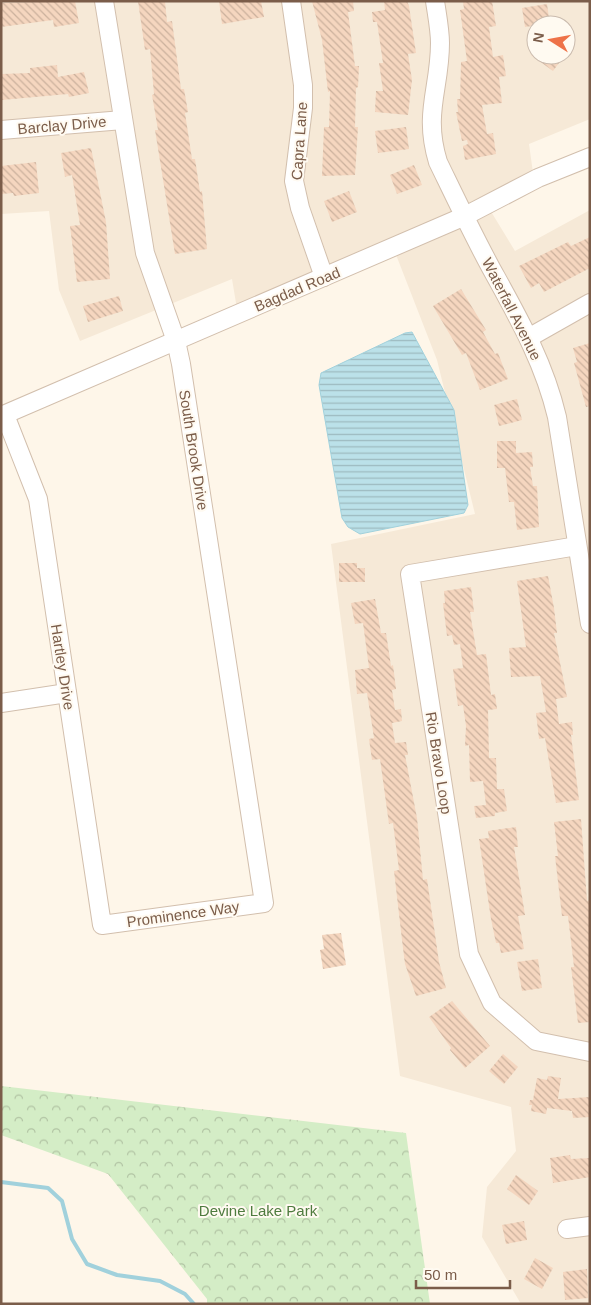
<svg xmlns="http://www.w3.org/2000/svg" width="591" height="1305" viewBox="0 0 591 1305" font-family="Helvetica,sans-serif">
	<defs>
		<pattern id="forest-crowns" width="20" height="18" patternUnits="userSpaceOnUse" patternTransform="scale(1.25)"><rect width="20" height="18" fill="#d4edc6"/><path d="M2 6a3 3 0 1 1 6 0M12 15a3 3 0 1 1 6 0" fill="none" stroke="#b1c3a3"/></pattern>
		<pattern id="water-rules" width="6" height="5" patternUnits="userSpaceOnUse" patternTransform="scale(1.25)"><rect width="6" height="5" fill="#bbe1e9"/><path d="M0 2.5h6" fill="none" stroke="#9dbabf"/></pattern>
		<pattern id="building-back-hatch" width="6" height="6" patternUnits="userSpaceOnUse" patternTransform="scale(1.25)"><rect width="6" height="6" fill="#f5d6bf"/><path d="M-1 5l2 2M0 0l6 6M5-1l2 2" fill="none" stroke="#cbb19d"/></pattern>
	</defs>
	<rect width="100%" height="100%" fill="#fef6e9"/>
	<g fill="#f6e9d7" fill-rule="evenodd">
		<path d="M1 1H590V119L529 144 534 180 238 315 232 279 80 341 59 290 49 211 1 214ZM536 25H566V55H536Z"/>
		<path d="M487 205 515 251 590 210V1304H521L482 1237 487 1187 516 1151 511 1107 400 1076 331 544 475 514 437 360 393 247Z"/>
	</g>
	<path fill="url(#forest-crowns)" d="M1 1086 406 1133 430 1304H207V1299L108 1174 1 1135Z"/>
	<path fill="url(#water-rules)" stroke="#a1d1dc" d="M412 332 454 410 468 505 464 513 360 534 348 527 342 518 319 385 321 373 405 333Z"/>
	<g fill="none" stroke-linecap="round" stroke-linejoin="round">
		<path stroke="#a1d1dc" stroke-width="4" d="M1 1182 48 1188 62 1201 72 1239 87 1264 117 1275 160 1281 185 1294 194 1304"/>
	</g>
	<g fill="url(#building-back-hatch)">
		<path d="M75 1 79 23 54 27 53 20 1 27V3Z"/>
		<path d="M138 1H165L167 22 172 21 181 89H184L188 112 185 113 192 159H195L200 192 202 191 207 249 175 254 155 130H158L152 95 154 94 150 49 145 50Z"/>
		<path d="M219 1H261L264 17 222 24Z"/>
		<path d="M312 1H353L354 11 348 12 355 66H359L358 87 356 88 355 127H358L355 175 322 176 324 127H329L330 91 328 92 322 40Z"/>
		<path d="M384 1H407L409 6 416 53 408 54 412 80 408 115 375 112 376 91H383L379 63H383L377 22H373L372 12 385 10Z"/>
		<path d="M463 1H492L496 26 489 27 493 57 503 55 506 76 499 77 502 103 482 105 487 134 493 133 496 154 465 160 463 146 468 144 467 140 462 141 456 112H458L457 99H460L461 62 467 61 460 10 464 9Z"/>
		<path d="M547 4 549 18 545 19 546 24 525 27 522 8Z"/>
		<path d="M531 55H565L553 71Z"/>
		<path d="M57 65 58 77 84 72 89 93 69 97 68 94 2 100V74L30 73V68Z"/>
		<path d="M406 127 409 149 378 153 375 131Z"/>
		<path d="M91 148 106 222 110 279 77 282 70 226 80 225 72 175 65 177 61 153Z"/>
		<path d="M36 162 39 193 14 196 13 193 1 194V166Z"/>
		<path d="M414 165 422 185 397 194 390 175Z"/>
		<path d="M349 191 357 212 332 222 324 201Z"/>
		<path d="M590 237V268L544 292 539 283 531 288 519 266 568 242 571 246Z"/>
		<path d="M461 289 486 330 483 332 495 354 498 353 508 379 480 390 466 353 462 355 433 306Z"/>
		<path d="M119 296 123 311 88 322 83 306Z"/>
		<path d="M590 343V406L586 407 574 363 577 362 573 348Z"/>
		<path d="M517 399 522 420 499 426 494 405Z"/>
		<path d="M497 441H516V453L532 452 533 467H530L533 486H537L539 527 517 530 514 502H509L505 468H497Z"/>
		<path d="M339 563H357V568H365V582H339Z"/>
		<path d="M548 576 554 608 557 633H554L567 697 556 699 559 724 572 722 573 735H571L579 800 556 803 545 738 539 739 536 713 546 712 540 676 511 677 509 648 526 647 517 581Z"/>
		<path d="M471 587 474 612H470L477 655 486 654 491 695 495 694 497 709 488 710 489 758H496L497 789H504L507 811 495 813V816L476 818 474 806 486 805 483 781 470 782 469 745 465 746 466 726 463 705 458 706 453 669 463 668 460 644 454 645 452 635 447 636 443 603H445L444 591Z"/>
		<path d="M375 599 381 633H386L391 666 393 665 396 689 392 690 395 710 401 709 402 721 392 723 395 743 406 742 408 755H405L417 818 423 880 427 879 439 962 446 988 416 996 405 964 402 940 394 871 399 870 393 823 389 824 380 759 372 760 369 739 374 738 367 693 357 694 355 670 369 668 363 623 355 624 351 603Z"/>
		<path d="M581 819 587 901 590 900V1022L578 1023 571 967H574L568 916H562L555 856H558L554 822Z"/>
		<path d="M516 827 518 847H514L525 915 518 916 524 949 501 953 499 943H496L491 919 479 839 489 838 488 831Z"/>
		<path d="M341 933 346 965 323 969 320 950 324 949 322 935Z"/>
		<path d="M538 959 542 988 522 991 517 962Z"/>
		<path d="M452 1001 490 1046 465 1068 450 1050 451 1048 429 1017Z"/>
		<path d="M503 1054 518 1067 504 1084 489 1071Z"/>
		<path d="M548 1076 561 1078 558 1099 590 1097V1117L573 1118 572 1111 547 1108 546 1114 531 1111 532 1105H529L530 1100H533L537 1078 547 1080Z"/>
		<path d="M570 1155 571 1159 590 1158V1177L553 1183 550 1158Z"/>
		<path d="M516 1175 538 1191 529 1205 507 1189Z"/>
		<path d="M524 1221 527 1240 506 1244 502 1225Z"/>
		<path d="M535 1258 553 1268 542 1289 524 1279Z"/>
		<path d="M587 1269 588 1298 565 1300 563 1272Z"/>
	</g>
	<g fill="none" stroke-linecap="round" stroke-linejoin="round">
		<defs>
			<g id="minor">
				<path d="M291 1 303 85V108L294 181 300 208 324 277"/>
				<path d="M435 1C437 15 440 30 440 43 440 89 423 113 438 162 455 197 472 233 491 268 518 317 544 362 557 417L590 624"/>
				<path d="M1 130 123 120"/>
				<path d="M530 337 590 303"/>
				<path d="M5 415 38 499 102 925 264 903 181 364 176 341 145 253 104 1"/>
				<path d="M1 416 465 216 538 178 590 157"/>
				<path d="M577 546 410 574 469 954 492 1003 536 1041 590 1052"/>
				<path d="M1 703 67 693"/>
				<path d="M567 1229 590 1226"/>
			</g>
		</defs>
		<use href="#minor" stroke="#d2bfad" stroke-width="20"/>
		<use href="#minor" stroke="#fff" stroke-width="18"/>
	</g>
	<g text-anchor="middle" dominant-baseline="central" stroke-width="4" stroke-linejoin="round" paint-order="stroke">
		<g font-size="15" fill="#7b5d4a" stroke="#fffaf1">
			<text transform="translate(62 125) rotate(-5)">Barclay Drive</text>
			<text transform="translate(299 141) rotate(-86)">Capra Lane</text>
			<text transform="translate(297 289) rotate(-23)">Bagdad Road</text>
			<text transform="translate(512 309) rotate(63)">Waterfall Avenue</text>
			<text transform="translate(194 450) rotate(81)">South Brook Drive</text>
			<text transform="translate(63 667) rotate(81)">Hartley Drive</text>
			<text transform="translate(439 763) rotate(81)">Rio Bravo Loop</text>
			<text transform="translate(183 914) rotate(-8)">Prominence Way</text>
		</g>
		<g font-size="15" fill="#4e7b3e" stroke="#fffaf1">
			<text x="258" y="1210">Devine Lake Park</text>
		</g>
	</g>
	<rect width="591" height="1305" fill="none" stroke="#7b5d4a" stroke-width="5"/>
	<g transform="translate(551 40) rotate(281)"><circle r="24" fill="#fffaf1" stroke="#cabbae"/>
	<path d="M0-4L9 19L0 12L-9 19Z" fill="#ee7248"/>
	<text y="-8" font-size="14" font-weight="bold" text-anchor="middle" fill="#7b5d4a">N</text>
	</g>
	<path d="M416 1280v8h94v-8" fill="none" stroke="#7b5d4a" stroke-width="2.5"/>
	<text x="424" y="1280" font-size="15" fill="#7b5d4a" stroke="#fffaf1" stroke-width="4" paint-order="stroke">50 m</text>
</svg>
